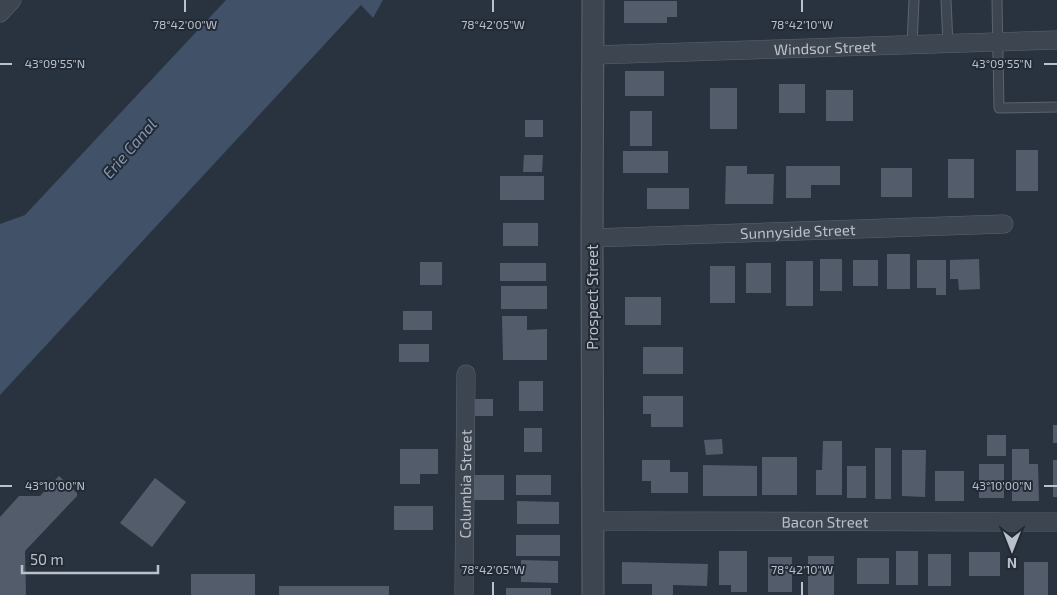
<svg xmlns="http://www.w3.org/2000/svg" width="1057" height="595" viewBox="0 0 1057 595" font-family="'Exo 2',sans-serif">
	<rect width="100%" height="100%" fill="#293340"/>
	<path fill="#415168" d="M226 0H383L373 18 361 5 0 395V224L25 215Z"/>
	<g fill="#535c6b">
		<path d="M624 1H677V17H667V23H624Z"/>
		<rect x="625" y="71" width="39" height="25"/>
		<rect x="779" y="84" width="26" height="29"/>
		<rect x="710" y="88" width="27" height="41"/>
		<rect x="826" y="90" width="27" height="31"/>
		<rect x="630" y="111" width="22" height="35"/>
		<rect x="525" y="120" width="18" height="17"/>
		<rect x="1016" y="150" width="22" height="41"/>
		<rect x="623" y="151" width="45" height="22"/>
		<path d="M524 155H543L542 172H523Z"/>
		<rect x="948" y="159" width="26" height="39"/>
		<path d="M726 166H747V174H774L773 204H725Z"/>
		<path d="M786 166H840V185H811V198H786Z"/>
		<rect x="881" y="168" width="31" height="29"/>
		<rect x="500" y="176" width="44" height="24"/>
		<rect x="647" y="188" width="42" height="21"/>
		<rect x="503" y="223" width="35" height="23"/>
		<rect x="887" y="254" width="23" height="35"/>
		<rect x="820" y="259" width="22" height="32"/>
		<path d="M979 259 980 289 959 290 958 279H950V260Z"/>
		<rect x="853" y="260" width="25" height="26"/>
		<path d="M917 260H946V295H936V288H917Z"/>
		<rect x="786" y="261" width="27" height="45"/>
		<rect x="420" y="262" width="22" height="23"/>
		<rect x="500" y="263" width="46" height="18"/>
		<rect x="746" y="263" width="25" height="30"/>
		<rect x="710" y="266" width="25" height="37"/>
		<rect x="501" y="286" width="46" height="23"/>
		<rect x="625" y="297" width="36" height="28"/>
		<rect x="403" y="311" width="29" height="19"/>
		<path d="M502 316H527V330L547 329V360H503Z"/>
		<rect x="399" y="344" width="30" height="18"/>
		<rect x="643" y="347" width="40" height="27"/>
		<rect x="519" y="381" width="24" height="30"/>
		<path d="M643 396H683V427H651V414H643Z"/>
		<rect x="474" y="399" width="19" height="17"/>
		<rect x="1053" y="425" width="4" height="18"/>
		<rect x="524" y="428" width="18" height="24"/>
		<rect x="987" y="435" width="19" height="21"/>
		<path d="M722 439 723 454 706 455 704 440Z"/>
		<path d="M823 441H842V495H816V470H822Z"/>
		<rect x="875" y="448" width="16" height="51"/>
		<path d="M400 449H438V474H420V484H400Z"/>
		<path d="M1012 449H1029V464H1038L1039 501H1012Z"/>
		<path d="M902 450H926L925 497 902 496Z"/>
		<rect x="762" y="457" width="35" height="38"/>
		<path d="M642 460H670V472H688V493H651V481H642Z"/>
		<rect x="1053" y="460" width="4" height="37"/>
		<rect x="979" y="464" width="25" height="34"/>
		<path d="M703 465 757 466V496H703Z"/>
		<rect x="847" y="466" width="19" height="32"/>
		<rect x="935" y="471" width="29" height="30"/>
		<rect x="472" y="475" width="32" height="25"/>
		<rect x="516" y="475" width="35" height="20"/>
		<path d="M59 476 77 493V496L25 551 26 595H0V517L19 496H40Z"/>
		<path d="M155 478 186 502 152 547 120 523Z"/>
		<path d="M517 501 559 502V524H517Z"/>
		<rect x="394" y="506" width="39" height="24"/>
		<rect x="516" y="535" width="44" height="21"/>
		<path d="M719 551H747V592H731V585H719Z"/>
		<rect x="896" y="551" width="22" height="34"/>
		<rect x="969" y="552" width="31" height="24"/>
		<rect x="928" y="554" width="23" height="32"/>
		<rect x="808" y="556" width="26" height="39"/>
		<rect x="768" y="557" width="24" height="35"/>
		<rect x="857" y="558" width="32" height="26"/>
		<path d="M521 560 558 561V583L521 582Z"/>
		<path d="M622 562 708 564 707 586 673 585V595H652V584H622Z"/>
		<rect x="1024" y="562" width="24" height="33"/>
		<rect x="191" y="574" width="64" height="21"/>
		<rect x="279" y="586" width="110" height="9"/>
		<rect x="506" y="588" width="45" height="7"/>
	</g>
	<g fill="none" stroke-linecap="round" stroke-linejoin="round">
		<defs>
			<g id="service">
				<path d="M946 0 948 44"/>
				<path d="M997 0 999 108 1057 107"/>
				<path d="M912 45 914 0"/>
			</g>
			<g id="minor">
				<path d="M0 13 12 0"/>
				<path id="s1" d="M594 55 1057 40"/>
				<path id="s2" d="M592 238 1004 224"/>
				<path id="s3" d="M594 521 1057 522"/>
				<path id="s4" d="M464 595 466 374"/>
			</g>
			<path id="tertiary" d="M593 595 592 238 593 0"/>
		</defs>
		<use href="#service" stroke="#5b636e" stroke-width="11"/>
		<use href="#minor" stroke="#5b636e" stroke-width="19"/>
		<use href="#tertiary" stroke="#5b636e" stroke-width="23"/>
		<use href="#service" stroke="#3d4550" stroke-width="9"/>
		<use href="#minor" stroke="#3d4550" stroke-width="18"/>
		<use href="#tertiary" stroke="#3d4550" stroke-width="21"/>
	</g>
	<path fill="none" stroke="#bac1ca" stroke-width="2" d="M185 0V12M493 0V12M802 0V12M0 64H12M1044 64H1057M0 486H12M1044 486H1057M493 582V595M802 582V595"/>
	<g text-anchor="middle" dominant-baseline="central" stroke-width="4" stroke-linejoin="round" paint-order="stroke">
		<g font-size="15" fill="#bac1ca" stroke="#222a36">
			<text stroke="none"><textPath href="#s1" startOffset="231">Windsor Street</textPath></text>
			<text stroke="none"><textPath href="#s2" startOffset="206">Sunnyside Street</textPath></text>
			<text transform="translate(592 297) rotate(-90)">Prospect Street</text>
			<text stroke="none"><textPath href="#s4" startOffset="111">Columbia Street</textPath></text>
			<text stroke="none"><textPath href="#s3" startOffset="231">Bacon Street</textPath></text>
		</g>
		<g font-size="16" font-style="italic" fill="#8597af" stroke="#222a36">
			<text transform="translate(129 148) rotate(-49)">Erie Canal</text>
		</g>
	</g>
	<g font-size="12" text-anchor="middle" fill="#bac1ca" stroke="#222a36" stroke-width="4" stroke-linejoin="round" paint-order="stroke">
		<text x="185" y="29">78°42'00"W</text>
		<text x="493" y="29">78°42'05"W</text>
		<text x="802" y="29">78°42'10"W</text>
		<text x="1002" y="68">43°09'55"N</text>
		<text x="55" y="68">43°09'55"N</text>
		<text x="1002" y="490">43°10'00"N</text>
		<text x="55" y="490">43°10'00"N</text>
		<text x="493" y="574">78°42'05"W</text>
		<text x="802" y="574">78°42'10"W</text>
	</g>
	<g transform="translate(1012 550) rotate(180)" stroke="#222a36" stroke-width="4" paint-order="stroke">
	<path d="M0-4L9 19L0 12L-9 19Z" fill="#bac1ca"/>
	<text y="-8" font-size="14" font-weight="bold" text-anchor="middle" fill="#bac1ca">N</text>
	</g>
	<path d="M22 565v8h136v-8" fill="none" stroke="#bac1ca" stroke-width="2.5"/>
	<text x="30" y="565" font-size="15" fill="#bac1ca" stroke="#222a36" stroke-width="4" paint-order="stroke">50 m</text>
</svg>
